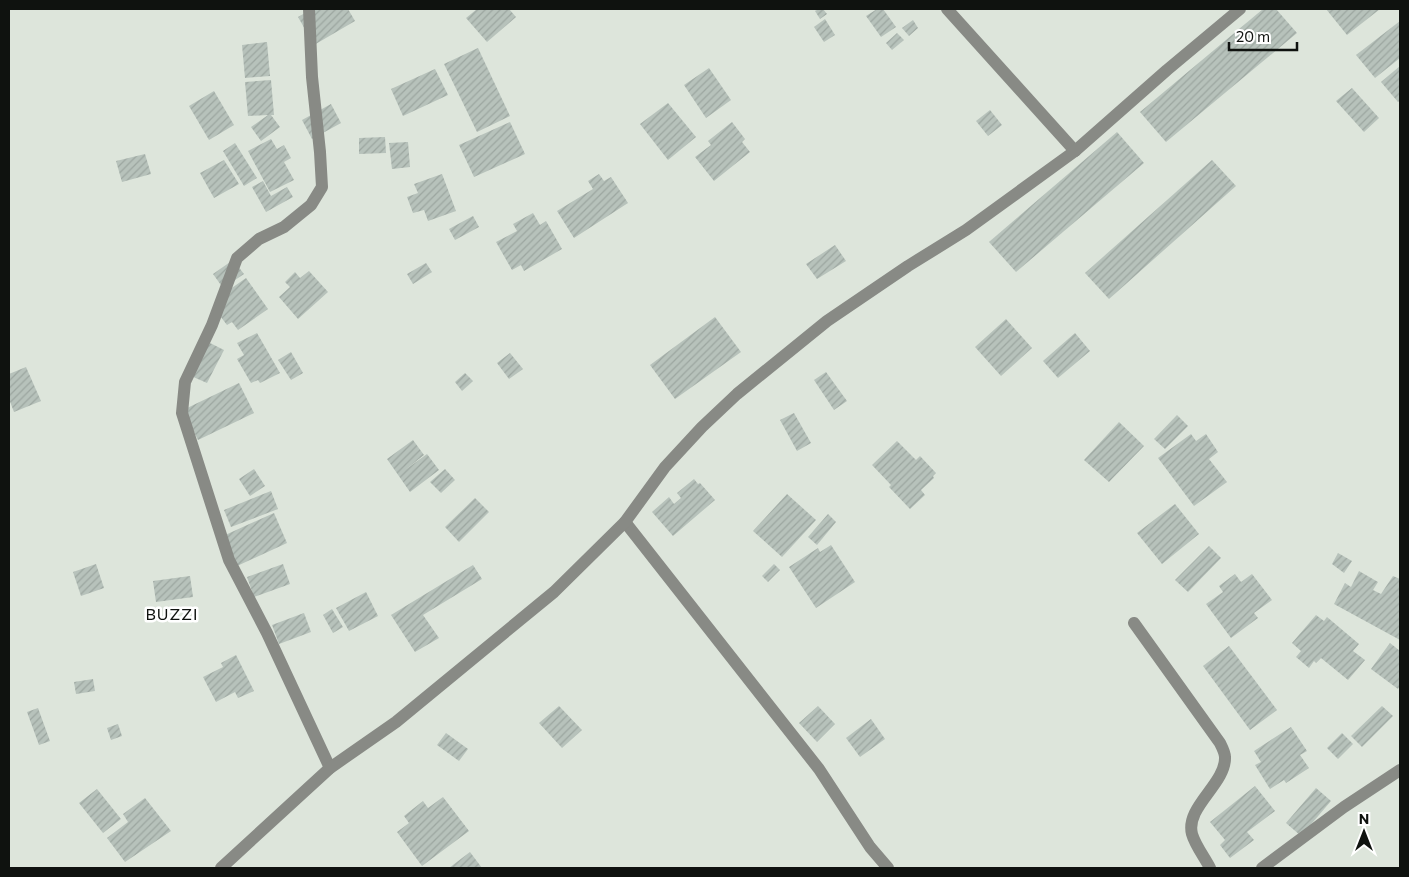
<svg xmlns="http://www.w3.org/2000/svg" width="1409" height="877" viewBox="0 0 1409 877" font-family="Commissioner,sans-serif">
	<defs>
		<pattern id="building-hatch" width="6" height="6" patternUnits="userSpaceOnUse" patternTransform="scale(1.25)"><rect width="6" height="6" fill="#b7c2bb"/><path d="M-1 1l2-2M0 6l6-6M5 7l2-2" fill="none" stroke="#9ca6a0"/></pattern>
	</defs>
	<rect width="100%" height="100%" fill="#dde5db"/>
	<g fill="url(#building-hatch)">
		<path d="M312 9H348L355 21 314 45 298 17Z"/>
		<path d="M477 9H509L516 17 487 42 466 18Z"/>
		<path d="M819 9H823L827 14 820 19 815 11Z"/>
		<path d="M877 9H883L896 27 881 37 866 16Z"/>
		<path d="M1263 9H1276L1297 33 1166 142 1140 112Z"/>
		<path d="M1326 9H1380L1347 35Z"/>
		<path d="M825 19 835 35 824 42 814 27Z"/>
		<path d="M913 20 918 28 909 36 902 28Z"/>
		<path d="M1400 21V58L1375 78 1356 55Z"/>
		<path d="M897 33 904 40 892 50 886 43Z"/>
		<path d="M267 42 270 76 245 78 242 45Z"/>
		<path d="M478 48 510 116 477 132 444 64Z"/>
		<path d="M1400 66V100L1398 102 1381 82Z"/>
		<path d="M709 68 731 100 706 118 684 85Z"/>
		<path d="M435 69 448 95 403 116 391 89Z"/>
		<path d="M271 80 274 115H271L280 127 261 141 251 127 268 115 248 116 245 82Z"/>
		<path d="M1352 88 1379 118 1364 132 1336 101Z"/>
		<path d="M214 91 234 125 209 140 189 106Z"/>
		<path d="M668 103 696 137 668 160 640 124Z"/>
		<path d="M331 104 341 123 312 139 302 120Z"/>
		<path d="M990 110 1002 125 988 136 976 121Z"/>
		<path d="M510 122 525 154 474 177 459 145Z"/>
		<path d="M732 122 745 139 742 142 750 152 714 181 695 157 711 145 708 141Z"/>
		<path d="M1117 132 1144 163 1016 272 989 242Z"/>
		<path d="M385 137 386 153 359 154V138Z"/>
		<path d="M271 139 277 149 284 145 291 158 284 162 294 180 270 192 248 151Z"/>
		<path d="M408 142 410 167 392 169 389 143Z"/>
		<path d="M235 143 257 178 244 186 223 151Z"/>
		<path d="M145 154 151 174 122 182 116 161Z"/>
		<path d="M224 160 239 184 214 198 200 173Z"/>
		<path d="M1212 160 1236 186 1109 299 1085 273Z"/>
		<path d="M442 174 456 211 428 221 424 210 413 213 407 197 418 193 414 184Z"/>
		<path d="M599 174 604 181 611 177 628 203 574 238 557 211 593 189 588 181Z"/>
		<path d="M263 181 271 196 287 187 293 197 266 212 252 187Z"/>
		<path d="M533 213 540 225 546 221 562 249 524 271 521 265 512 270 496 242 517 231 513 224Z"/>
		<path d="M473 216 479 227 455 240 449 229Z"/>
		<path d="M835 245 846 261 817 279 806 264Z"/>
		<path d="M233 260 244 274 223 288 213 274Z"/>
		<path d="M426 263 432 272 413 284 407 274Z"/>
		<path d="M309 271 328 292 298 319 279 297 290 287 285 282 295 272 300 278Z"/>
		<path d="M246 278 268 309 238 330 232 322 227 325 217 312 216 299Z"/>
		<path d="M715 317 741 352 675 399 650 365Z"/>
		<path d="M1006 319 1032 348 1001 376 975 347Z"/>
		<path d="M257 333 280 373 260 383 258 380 251 383 237 359 244 355 237 343Z"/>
		<path d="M1075 333 1090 351 1058 378 1043 361Z"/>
		<path d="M208 342 224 350 207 383 191 376Z"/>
		<path d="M291 352 303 373 291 380 278 360Z"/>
		<path d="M510 353 523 369 509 379 497 363Z"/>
		<path d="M26 367 41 401 14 412 9 399V374Z"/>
		<path d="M826 372 847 401 834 410 814 380Z"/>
		<path d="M465 373 473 381 462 391 455 382Z"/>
		<path d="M239 383 254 413 198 440 183 410Z"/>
		<path d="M794 413 811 443 797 451 780 420Z"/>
		<path d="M1177 415 1188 426 1165 449 1154 439Z"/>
		<path d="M1119 422 1144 446 1109 482 1084 460Z"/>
		<path d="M1191 434 1196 441 1206 434 1218 452 1209 459 1227 482 1194 506 1158 458Z"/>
		<path d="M413 440 424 455 405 470 427 454 439 470 410 492 387 459Z"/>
		<path d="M897 441 916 460 920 456 936 473 933 476 934 478 921 490 925 495 910 509 889 487 891 485 872 465Z"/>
		<path d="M254 469 265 486 250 496 239 479Z"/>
		<path d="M445 469 455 480 441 493 430 482Z"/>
		<path d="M694 479 698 484 700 483 715 500 673 536 652 512 669 497 674 504 681 498 677 493Z"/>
		<path d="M271 491 278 509 231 527 224 510Z"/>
		<path d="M787 494 816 520 782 557 753 531Z"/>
		<path d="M475 498 489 512 459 542 445 527Z"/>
		<path d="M1175 504 1199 534 1162 564 1137 533Z"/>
		<path d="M274 513 287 543 237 566 223 536Z"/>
		<path d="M828 514 836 522 817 545 808 537Z"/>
		<path d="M831 545 855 582 816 608 789 567 818 548 820 552Z"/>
		<path d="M1209 546 1221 558 1188 592 1175 580Z"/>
		<path d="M1338 553 1352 561 1344 573 1332 564Z"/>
		<path d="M96 564 104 588 81 596 73 572Z"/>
		<path d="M283 564 290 584 254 597 247 577Z"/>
		<path d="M774 564 780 570 768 582 762 576Z"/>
		<path d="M473 565 482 579 423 615 439 638 415 652 391 615Z"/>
		<path d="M1359 571 1378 582 1373 590 1381 594 1393 576 1400 579V640L1334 604 1345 583 1351 587Z"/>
		<path d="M1235 574 1241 582 1252 574 1272 600 1254 613 1258 618 1231 638 1206 604 1223 592 1219 586Z"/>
		<path d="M190 576 193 597 156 602 153 581Z"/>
		<path d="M366 592 378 616 349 631 336 608Z"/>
		<path d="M332 609 343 627 333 633 323 615Z"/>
		<path d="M304 613 311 632 279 644 272 625Z"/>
		<path d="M1316 615 1324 621 1327 617 1359 644 1353 651 1365 660 1348 680 1321 658 1316 663 1314 661 1309 668 1296 657 1301 651 1292 643Z"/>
		<path d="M1390 643 1400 651V686L1398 689 1371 669Z"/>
		<path d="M1229 646 1277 710 1250 730 1203 666Z"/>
		<path d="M236 655 254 691 238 698 235 692 216 702 203 677 223 667 221 663Z"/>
		<path d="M93 679 95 691 76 694 74 682Z"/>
		<path d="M559 706 582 730 562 748 539 723Z"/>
		<path d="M818 706 835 724 817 742 799 723Z"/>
		<path d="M1382 706 1393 716 1362 747 1351 736Z"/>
		<path d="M38 708 50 741 39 745 27 712Z"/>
		<path d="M871 719 885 739 860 757 846 738Z"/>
		<path d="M118 724 122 736 111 740 107 728Z"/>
		<path d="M1291 727 1307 751 1300 755 1309 768 1286 783 1284 780 1270 789 1255 765 1261 762 1254 751Z"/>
		<path d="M446 733 468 749 459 761 437 745Z"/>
		<path d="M1342 733 1353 744 1338 759 1327 748Z"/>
		<path d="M1255 786 1275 811 1247 832 1254 840 1230 858 1220 845 1225 840 1210 822Z"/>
		<path d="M1316 788 1331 801 1301 836 1286 823Z"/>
		<path d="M97 789 121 819 103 833 79 803Z"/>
		<path d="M443 797 469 831 422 866 397 832 409 823 404 816 423 801 428 808Z"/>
		<path d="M145 798 171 831 125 862 107 838 128 822 123 814Z"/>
		<path d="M470 852 482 868H449Z"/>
	</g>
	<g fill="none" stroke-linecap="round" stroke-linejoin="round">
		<g stroke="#888a85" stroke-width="12">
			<path d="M309 9 312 77 320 152 322 187 311 205 284 227 259 239 237 258 212 325 185 382 182 413 229 560 267 633 330 768"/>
			<path d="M947 9 1075 151"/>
			<path d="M625 522 819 769 870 847 888 868"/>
			<path d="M1134 623 1220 743C1222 747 1225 753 1225 757 1226 784 1185 807 1192 834 1195 845 1205 858 1210 868"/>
			<path d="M221 868 330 768 396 722 554 592 625 522 665 467 702 427 737 394 827 321 908 266 966 230 1075 151 1167 70 1240 9"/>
			<path d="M1262 868 1344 807 1400 770"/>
		</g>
	</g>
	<g text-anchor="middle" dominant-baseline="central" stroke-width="5" stroke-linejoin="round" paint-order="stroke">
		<g font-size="16" letter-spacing="1" fill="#0f120f" stroke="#fff">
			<text x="172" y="613">BUZZI</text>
		</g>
	</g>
	<rect width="1409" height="877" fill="none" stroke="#0f120f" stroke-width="20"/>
	<g transform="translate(1364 832)" stroke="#ffffff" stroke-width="4" paint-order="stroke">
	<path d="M0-4L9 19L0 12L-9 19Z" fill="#0f120f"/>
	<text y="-8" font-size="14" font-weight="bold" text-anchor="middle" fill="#0f120f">N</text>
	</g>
	<path d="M1229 42v8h68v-8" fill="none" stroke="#0f120f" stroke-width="2.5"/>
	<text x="1236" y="42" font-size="15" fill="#0f120f" stroke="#ffffff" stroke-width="4" paint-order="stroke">20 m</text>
</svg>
